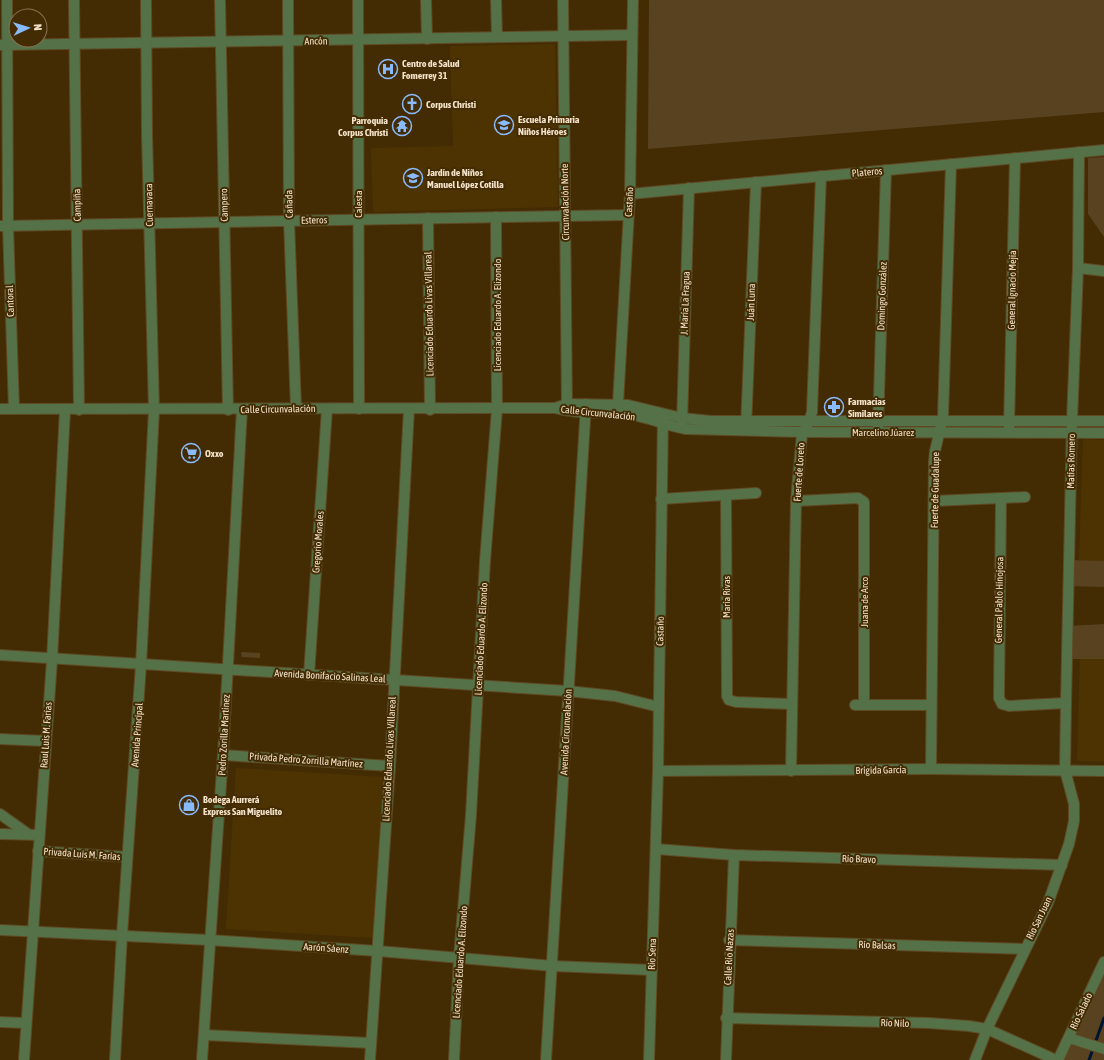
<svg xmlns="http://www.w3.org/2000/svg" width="1104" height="1060" viewBox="0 0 1104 1060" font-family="'Asap Condensed',sans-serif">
	<rect width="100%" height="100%" fill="#432c04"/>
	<g fill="#4e3302">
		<path d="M555 44 558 207 373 212 371 148 453 146 450 46Z"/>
		<path d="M1083 439 1104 440V561H1079Z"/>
		<path d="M1080 658H1104V762L1077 761Z"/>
		<path d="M236 768 383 777 373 938 226 929Z"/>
	</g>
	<g fill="#584220">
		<path d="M649 0H1104V112L648 149Z"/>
		<path d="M1104 157V237L1088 214V158Z"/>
		<path d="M1069 560 1104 561V587L1068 586Z"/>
		<path d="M1104 624V659H1067L1068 626Z"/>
		<path d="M241 652 260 653V658L242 657Z"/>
		<path d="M1104 962V1060H1058Z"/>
	</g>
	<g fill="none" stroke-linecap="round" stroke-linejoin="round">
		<path stroke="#011431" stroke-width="3" d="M1089 1060 1104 1018"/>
		<defs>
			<g id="minor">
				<path d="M7 0 8 226 14 409"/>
				<path d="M74 0 79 410"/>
				<path d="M220 0 228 410"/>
				<path d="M288 0 289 220 296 408"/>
				<path d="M358 0 359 409"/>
				<path d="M426 0 427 39"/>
				<path d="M496 0 497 36"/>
				<path d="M563 0 567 410"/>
				<path d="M0 45 632 35"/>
				<path d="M630 194 1104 150"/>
				<path d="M428 218 430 410"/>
				<path d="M0 226 628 215"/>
				<path d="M1078 268 1104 271"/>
				<path d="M618 404 630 194 633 0"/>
				<path d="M555 408 567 404 628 405 682 418 711 421H1104"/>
				<path d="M0 409 555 408C579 415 602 411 626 414 647 416 666 426 686 429L802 432 1104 433"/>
				<path d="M682 424 689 188"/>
				<path d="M746 428 756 182"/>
				<path d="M878 428 886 170"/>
				<path d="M1009 428 1015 158"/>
				<path d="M726 496 727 696 729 700 736 702 792 704"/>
				<path d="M1001 498 999 698 1002 704 1009 706 1066 703"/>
				<path d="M661 499 756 493"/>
				<path d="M796 501 858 498 864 502V705"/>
				<path d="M934 501 1025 497"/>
				<path d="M0 655 568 691 615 696 659 707"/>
				<path d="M309 675 327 409"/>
				<path d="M855 705H931"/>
				<path d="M0 739 46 741"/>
				<path d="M223 755 390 766"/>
				<path d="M931 769 934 462 935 451 943 417 951 164"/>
				<path d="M658 771 931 769 1104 771"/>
				<path d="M791 771 796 501 802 434 809 422 812 412 821 176"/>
				<path d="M0 814 28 834"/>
				<path d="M0 834 39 835"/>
				<path d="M656 849 734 855 1062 865"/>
				<path d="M38 851 127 857"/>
				<path d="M0 930 209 940 378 951 553 966 652 970"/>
				<path d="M729 940 1024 949"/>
				<path d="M726 1018 929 1023 969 1026 987 1029 1056 1060"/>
				<path d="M0 1022 25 1023"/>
				<path d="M204 1035 371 1043"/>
				<path d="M1069 1038 1104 1049"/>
				<path d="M24 1060 52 660 65 410"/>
				<path d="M115 1060 122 935 141 665 154 410 147 134 146 0"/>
				<path d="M202 1060 223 755 242 409"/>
				<path d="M370 1060 390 766 409 409"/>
				<path d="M454 1060 459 958 471 815 485 561 497 409 496 217"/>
				<path d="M546 1060 586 404"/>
				<path d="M649 1060 658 771 663 414"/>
				<path d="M726 1060 734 855"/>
				<path d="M975 1060 987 1029 1048 903 1069 844 1074 821V804L1065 770 1066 703 1072 421 1078 268 1079 152"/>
				<path d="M1058 1060 1104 962"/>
			</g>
		</defs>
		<use href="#minor" stroke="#5f4924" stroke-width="12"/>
		<use href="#minor" stroke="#557148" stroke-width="10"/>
	</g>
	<defs>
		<symbol id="hospital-ring" viewBox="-11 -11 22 22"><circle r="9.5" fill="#432c04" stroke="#89bafc" stroke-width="1.5"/><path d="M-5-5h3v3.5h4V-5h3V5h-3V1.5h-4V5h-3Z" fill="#89bafc"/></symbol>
		<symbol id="church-ring" viewBox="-11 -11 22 22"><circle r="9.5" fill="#432c04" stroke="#89bafc" stroke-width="1.5"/><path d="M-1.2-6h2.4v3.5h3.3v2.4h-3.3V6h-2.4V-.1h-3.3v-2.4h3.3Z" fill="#89bafc"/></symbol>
		<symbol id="school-ring" viewBox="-11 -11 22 22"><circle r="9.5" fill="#432c04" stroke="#89bafc" stroke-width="1.5"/><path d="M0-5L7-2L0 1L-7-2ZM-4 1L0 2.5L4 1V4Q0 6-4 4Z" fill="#89bafc"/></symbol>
		<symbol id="temple-ring" viewBox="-11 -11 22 22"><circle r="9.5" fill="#432c04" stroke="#89bafc" stroke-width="1.5"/><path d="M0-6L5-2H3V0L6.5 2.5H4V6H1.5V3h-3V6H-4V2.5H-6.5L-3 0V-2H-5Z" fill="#89bafc"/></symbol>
		<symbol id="pharmacy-ring" viewBox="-11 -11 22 22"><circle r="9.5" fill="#432c04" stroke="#89bafc" stroke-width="1.5"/><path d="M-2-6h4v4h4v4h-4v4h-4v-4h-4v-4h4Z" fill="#89bafc"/></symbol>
		<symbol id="supermarket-ring" viewBox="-11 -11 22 22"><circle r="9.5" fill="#432c04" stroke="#89bafc" stroke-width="1.5"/><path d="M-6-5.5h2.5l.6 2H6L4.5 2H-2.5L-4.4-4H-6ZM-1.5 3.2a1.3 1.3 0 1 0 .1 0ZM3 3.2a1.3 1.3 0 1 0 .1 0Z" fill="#89bafc"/></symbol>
		<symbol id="shop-ring" viewBox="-11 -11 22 22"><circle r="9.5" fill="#432c04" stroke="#89bafc" stroke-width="1.5"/><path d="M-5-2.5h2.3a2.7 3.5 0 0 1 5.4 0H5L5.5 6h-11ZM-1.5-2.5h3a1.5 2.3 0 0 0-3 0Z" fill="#89bafc"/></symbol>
	</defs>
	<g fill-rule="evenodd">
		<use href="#hospital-ring" x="377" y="58" width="22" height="22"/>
		<use href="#church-ring" x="401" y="93" width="22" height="22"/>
		<use href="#school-ring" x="493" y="114" width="22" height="22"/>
		<use href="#temple-ring" x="391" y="115" width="22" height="22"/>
		<use href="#school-ring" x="402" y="167" width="22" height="22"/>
		<use href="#pharmacy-ring" x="823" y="396" width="22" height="22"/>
		<use href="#supermarket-ring" x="180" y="442" width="22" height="22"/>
		<use href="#shop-ring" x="178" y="794" width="22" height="22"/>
	</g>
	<g text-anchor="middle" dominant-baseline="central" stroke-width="4" stroke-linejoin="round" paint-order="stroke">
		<g font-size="10" fill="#f4e2c9" stroke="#432c04">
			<text transform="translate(316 41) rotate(-1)">Ancón</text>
			<text transform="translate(867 172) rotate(-5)">Plateros</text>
			<text transform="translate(565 202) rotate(-91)">Circunvalación Norte</text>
			<text transform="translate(629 202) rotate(-87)">Castaño</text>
			<text transform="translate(289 204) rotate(-91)">Cañada</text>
			<text transform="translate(358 204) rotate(-90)">Calesta</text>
			<text transform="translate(77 205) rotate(-91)">Campiña</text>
			<text transform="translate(149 205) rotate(-91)">Cuernavaca</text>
			<text transform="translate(224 205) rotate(-91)">Campero</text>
			<text transform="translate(314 220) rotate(-1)">Esteros</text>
			<text transform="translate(1012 290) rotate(-89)">General Ignacio Mejía</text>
			<text transform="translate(882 296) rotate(-88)">Domingo González</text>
			<text transform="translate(10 301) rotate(-92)">Cantoral</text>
			<text transform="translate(751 302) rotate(-88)">Juán Luna</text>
			<text transform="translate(685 303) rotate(-88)">J. María La Fragua</text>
			<text transform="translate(429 314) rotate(-91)">Licenciado Eduardo Livas Villareal</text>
			<text transform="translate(497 315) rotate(-90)">Licenciado Eduardo A. Elizondo</text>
			<text transform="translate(278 409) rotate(-1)">Calle Circunvalación</text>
			<text transform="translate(598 413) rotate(6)">Calle Circunvalación</text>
			<text x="883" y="432">Marcelino Júarez</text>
			<text transform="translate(1071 461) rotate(-89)">Matías Romero</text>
			<text transform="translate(799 472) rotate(-86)">Fuerte de Loreto</text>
			<text transform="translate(935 490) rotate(-89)">Fuerte de Guadalupe</text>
			<text transform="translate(318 542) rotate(-86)">Gregorio Morales</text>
			<text transform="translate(726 597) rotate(-90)">María Rivas</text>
			<text transform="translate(999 600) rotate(-89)">General Pablo Hinojosa</text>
			<text transform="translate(864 602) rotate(-90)">Juana de Arco</text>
			<text transform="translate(660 631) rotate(-89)">Castaño</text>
			<text transform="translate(481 639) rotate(-87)">Licenciado Eduardo A. Elizondo</text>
			<text transform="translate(330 676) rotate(3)">Avenida Bonifacio Salinas Leal</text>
			<text transform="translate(566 732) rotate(-87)">Avenida Circunvalación</text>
			<text transform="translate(46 735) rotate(-86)">Raul Luis M. Farías</text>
			<text transform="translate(137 735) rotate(-86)">Avenida Principal</text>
			<text transform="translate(224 735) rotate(-87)">Pedro Zorilla Martinez</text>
			<text transform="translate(389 759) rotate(-87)">Licenciado Eduardo Livas Villareal</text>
			<text transform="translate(306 760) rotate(4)">Privada Pedro Zorrilla Martínez</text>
			<text transform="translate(881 770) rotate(-1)">Brígida García</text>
			<text transform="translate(82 854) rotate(4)">Privada Luis M. Farías</text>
			<text transform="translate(859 859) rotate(2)">Río Bravo</text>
			<text transform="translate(1039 918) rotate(-64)">Río San Juan</text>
			<text transform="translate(877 945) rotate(2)">Río Balsas</text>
			<text transform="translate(326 948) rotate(4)">Aarón Sáenz</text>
			<text transform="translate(652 954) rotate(-88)">Río Sena</text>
			<text transform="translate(729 957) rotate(-87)">Calle Río Nazas</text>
			<text transform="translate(460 962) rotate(-86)">Licenciado Eduardo A. Elizondo</text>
			<text transform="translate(1081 1011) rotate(-65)">Río Salado</text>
			<text transform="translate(895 1023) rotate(2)">Río Nilo</text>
		</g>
		<g font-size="10" font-weight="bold" fill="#f4e2c9" stroke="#432c04" text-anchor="start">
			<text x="402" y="63">Centro de Salud<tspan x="402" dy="12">Fomerrey 31</tspan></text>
			<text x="426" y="104">Corpus Christi</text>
			<text x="518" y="119">Escuela Primaria<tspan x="518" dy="12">Niños Héroes</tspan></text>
			<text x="388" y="120" text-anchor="end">Parroquia<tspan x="388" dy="12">Corpus Christi</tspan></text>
			<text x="427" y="172">Jardín de Niños<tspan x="427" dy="12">Manuel López Cotilla</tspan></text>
			<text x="848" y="401">Farmacias<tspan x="848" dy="12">Similares</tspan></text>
			<text x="205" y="453">Oxxo</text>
			<text x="203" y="799">Bodega Aurrerá<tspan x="203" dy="12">Express San Miguelito</tspan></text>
		</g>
	</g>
	<g transform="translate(28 28) rotate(86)"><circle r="19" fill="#432c04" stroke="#8a7553"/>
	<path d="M0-3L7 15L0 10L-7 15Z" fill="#89bafc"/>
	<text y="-6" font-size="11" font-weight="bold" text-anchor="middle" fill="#f4e2c9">N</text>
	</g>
</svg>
